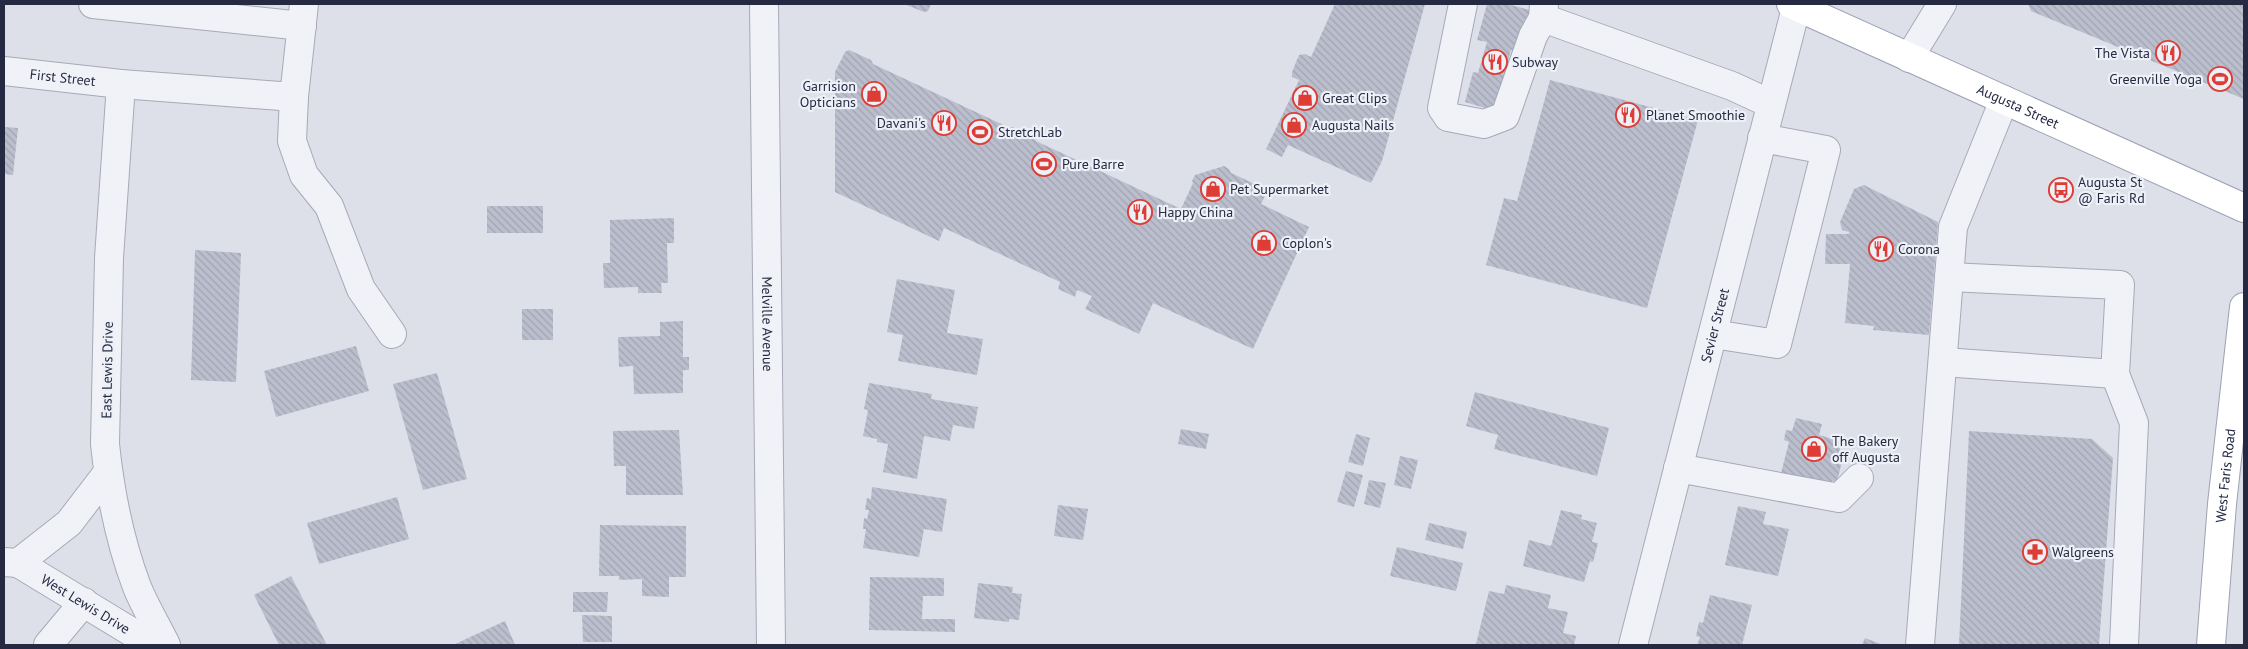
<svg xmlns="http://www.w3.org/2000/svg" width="2248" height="649" viewBox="0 0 2248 649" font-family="'PT Sans',sans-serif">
	<defs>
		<pattern id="building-back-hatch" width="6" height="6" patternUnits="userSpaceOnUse" patternTransform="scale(1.25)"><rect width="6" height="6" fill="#bbbecd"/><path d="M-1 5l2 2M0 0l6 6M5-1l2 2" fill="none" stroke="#a1a3b1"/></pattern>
	</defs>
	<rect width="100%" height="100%" fill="#dee0e9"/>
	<g fill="url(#building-back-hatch)">
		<path d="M904 4H931L928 11 924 12Z"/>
		<path d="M1335 4H1425L1382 161 1371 183 1288 145 1282 157 1266 149 1299 80 1292 77V72L1299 55 1305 54 1311 57Z"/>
		<path d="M1487 4H1507L1530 10 1518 52 1511 50 1495 111 1465 102 1473 72 1478 73 1487 42 1477 40Z"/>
		<path d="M2028 4H2244V99L2031 11Z"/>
		<path d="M849 50 871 60 873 64 1010 128 1012 127 1035 137 1036 141 1181 209 1193 183 1192 181 1195 175 1224 166 1229 169 1231 173 1268 190 1261 204 1309 227 1253 349 1153 303 1139 334 1085 309 1092 296 1077 290 1075 297 1058 289 1060 282 944 228 939 241 835 192V72L845 52Z"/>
		<path d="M1550 80 1698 120 1647 308 1486 265 1504 198 1517 201Z"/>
		<path d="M4 127 18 128 13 175 4 174Z"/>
		<path d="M1864 185 1938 222 1929 335 1873 330 1874 326 1845 323 1850 264H1825L1826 234H1849V232L1842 230 1840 222 1854 189Z"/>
		<rect x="487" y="206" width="56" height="27"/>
		<path d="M674 218V243H667L668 283H661L662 293H638V287L604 288 603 263H610V220Z"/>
		<path d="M195 250 241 253 236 382 191 380Z"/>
		<path d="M897 279 955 290 947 333 983 339 977 375 898 361 903 335 887 332Z"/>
		<rect x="522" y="309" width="31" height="31"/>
		<path d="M683 321V357H689V370H683V393L634 394 633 366 619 367 618 337 660 336V322Z"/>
		<path d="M356 346 369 391 276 417 264 371Z"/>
		<path d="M437 373 467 479 423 490 393 384Z"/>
		<path d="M869 383 932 394 931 399 978 407 974 429 953 425 950 441 924 436 917 479 883 472 888 444 877 442V439L863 436 868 410 864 409Z"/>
		<path d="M1475 392 1609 428 1597 476 1494 449 1498 435 1466 426Z"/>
		<path d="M1796 418 1822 424 1819 435 1842 442 1838 456 1843 457 1837 482 1832 481 1830 490 1780 477 1789 442 1784 440 1786 430 1792 431Z"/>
		<path d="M1181 429 1209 434 1206 449 1178 444Z"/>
		<path d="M679 430 683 495H626V466H614L613 431Z"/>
		<path d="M1969 431 2092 439 2113 458 2099 645H1959Z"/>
		<path d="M1356 434 1370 438 1363 466 1348 462Z"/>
		<path d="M1400 456 1418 460 1411 489 1394 485Z"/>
		<path d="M1346 471 1363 475 1354 507 1337 502Z"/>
		<path d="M1369 480 1386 483 1380 508 1364 504Z"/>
		<path d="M872 487 947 499 942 532 924 529 919 557 863 548 866 529H863L864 518 867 519 869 510H865L867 498 871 499Z"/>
		<path d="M397 497 409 539 319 564 307 523Z"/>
		<path d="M1058 505 1088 509 1083 540 1054 536Z"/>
		<path d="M1738 506 1766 512 1763 524 1789 529 1778 576 1725 565Z"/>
		<path d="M1561 510 1582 515 1581 519 1597 523 1592 542 1598 543 1593 562 1590 561 1584 582 1523 566 1529 540 1551 546Z"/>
		<path d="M1429 523 1467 532 1463 549 1425 540Z"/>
		<path d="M600 525 686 526V577H669V597L642 596V579L619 580V576H599Z"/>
		<path d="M1397 547 1463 563 1456 591 1390 576Z"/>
		<path d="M291 576 319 630 327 645H279L254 595Z"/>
		<path d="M870 577 944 578V596H923L922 619H955V632L869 630Z"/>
		<path d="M978 583 1013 587 1012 593 1022 594 1019 620 1009 619V622L974 618Z"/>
		<path d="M1506 585 1551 595 1548 608 1568 612 1563 633 1576 636 1574 645 1476 644 1489 591 1504 594Z"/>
		<path d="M573 592H608L607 612H573Z"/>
		<path d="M1710 595 1752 605 1742 645H1697L1700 637 1696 636 1699 622 1703 623Z"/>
		<path d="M582 615 612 616V642H583Z"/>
		<path d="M505 621 515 645H453L481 632Z"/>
		<path d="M1865 638 1883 645H1862Z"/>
	</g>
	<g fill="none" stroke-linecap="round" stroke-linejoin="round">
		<defs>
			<g id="minor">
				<path d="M93 4 302 26"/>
				<path id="s1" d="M764 4 771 645"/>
				<path d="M1463 4 1442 108 1448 117 1484 124 1505 116 1533 36 1543 18 1544 4"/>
				<path d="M1543 18 1732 86 1771 104"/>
				<path d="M1909 58 1942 4"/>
				<path id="s2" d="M4 71 121 84 294 97 304 4"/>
				<path d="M121 84 109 258 105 444C110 492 120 542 137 587 145 607 157 626 166 645"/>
				<path d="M294 97 292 141 304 175 329 206 361 289 392 334"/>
				<path d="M1949 277 2120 285 2115 374 2134 423 2124 645"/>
				<path d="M1713 334 1777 344 1826 150 1762 138"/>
				<path d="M1943 362 2115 374"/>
				<path d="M1678 468 1839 498 1859 478"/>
				<path d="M4 562 18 563 69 523 108 472"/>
				<path id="s3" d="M18 563 153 645"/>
				<path d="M48 645 84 602"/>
				<path id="s4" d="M1633 645 1797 4"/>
				<path d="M1920 645 1953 227 2004 100"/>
			</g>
			<g id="major">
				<path id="s5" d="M1791 4 2244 208"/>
				<path id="s6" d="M2211 645 2222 504 2244 307"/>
			</g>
		</defs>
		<use href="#minor" stroke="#a6a9b7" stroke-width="30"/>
		<use href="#major" stroke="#9ca1b6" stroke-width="30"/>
		<use href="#minor" stroke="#f1f2f7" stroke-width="28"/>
		<use href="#major" stroke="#fff" stroke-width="28"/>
	</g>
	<defs>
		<symbol id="restaurant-ring" viewBox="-11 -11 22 22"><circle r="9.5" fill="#eef0f7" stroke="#dd3d35" stroke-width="1.5"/><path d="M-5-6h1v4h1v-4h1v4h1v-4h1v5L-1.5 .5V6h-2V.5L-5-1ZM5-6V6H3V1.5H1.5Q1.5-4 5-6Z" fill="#dd3d35"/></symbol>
		<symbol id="stadium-ring" viewBox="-11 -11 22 22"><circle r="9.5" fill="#eef0f7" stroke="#dd3d35" stroke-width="1.5"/><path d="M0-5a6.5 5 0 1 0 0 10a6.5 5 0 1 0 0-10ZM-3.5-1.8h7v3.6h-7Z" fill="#dd3d35"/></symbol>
		<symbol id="shop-ring" viewBox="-11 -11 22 22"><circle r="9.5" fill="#eef0f7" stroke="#dd3d35" stroke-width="1.5"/><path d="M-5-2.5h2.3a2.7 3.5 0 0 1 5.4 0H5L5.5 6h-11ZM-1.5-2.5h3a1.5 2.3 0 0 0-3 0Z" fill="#dd3d35"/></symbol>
		<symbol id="bus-ring" viewBox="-11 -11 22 22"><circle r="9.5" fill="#eef0f7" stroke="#dd3d35" stroke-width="1.5"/><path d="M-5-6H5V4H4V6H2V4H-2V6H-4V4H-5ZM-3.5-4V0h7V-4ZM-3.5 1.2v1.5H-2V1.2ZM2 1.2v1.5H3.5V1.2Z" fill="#dd3d35"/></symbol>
		<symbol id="pharmacy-ring" viewBox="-11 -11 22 22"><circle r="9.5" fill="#eef0f7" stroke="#dd3d35" stroke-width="1.5"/><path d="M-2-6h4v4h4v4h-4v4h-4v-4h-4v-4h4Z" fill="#dd3d35"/></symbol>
	</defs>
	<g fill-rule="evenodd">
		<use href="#restaurant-ring" x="2154" y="39" width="28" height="28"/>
		<use href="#restaurant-ring" x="1481" y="48" width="28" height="28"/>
		<use href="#stadium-ring" x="2206" y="65" width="28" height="28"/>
		<use href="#shop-ring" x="860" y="80" width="28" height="28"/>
		<use href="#shop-ring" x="1291" y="84" width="28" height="28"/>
		<use href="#restaurant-ring" x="1614" y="101" width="28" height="28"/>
		<use href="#restaurant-ring" x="930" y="109" width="28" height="28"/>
		<use href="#shop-ring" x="1280" y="111" width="28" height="28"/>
		<use href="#stadium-ring" x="966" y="118" width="28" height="28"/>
		<use href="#stadium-ring" x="1030" y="150" width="28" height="28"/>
		<use href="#shop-ring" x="1199" y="175" width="28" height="28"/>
		<use href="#bus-ring" x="2047" y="176" width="28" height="28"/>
		<use href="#restaurant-ring" x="1126" y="198" width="28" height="28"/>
		<use href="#shop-ring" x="1250" y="229" width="28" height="28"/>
		<use href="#restaurant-ring" x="1867" y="235" width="28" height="28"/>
		<use href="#shop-ring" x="1800" y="435" width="28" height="28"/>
		<use href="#pharmacy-ring" x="2021" y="538" width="28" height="28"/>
	</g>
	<g text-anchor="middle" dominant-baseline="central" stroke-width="4.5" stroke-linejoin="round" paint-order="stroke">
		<g font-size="14" fill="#252a42" stroke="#eef0f7" text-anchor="start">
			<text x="2150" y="53" text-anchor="end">The Vista</text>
			<text x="1512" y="62">Subway</text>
			<text x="2202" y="79" text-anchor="end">Greenville Yoga</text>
			<text x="856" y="86" text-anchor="end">Garrision<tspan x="856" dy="16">Opticians</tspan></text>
			<text x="1322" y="98">Great Clips</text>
			<text x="1646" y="115">Planet Smoothie</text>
			<text x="926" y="123" text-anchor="end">Davani's</text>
			<text x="1312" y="125">Augusta Nails</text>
			<text x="998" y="132">StretchLab</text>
			<text x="1062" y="164">Pure Barre</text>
			<text x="2078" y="182">Augusta St<tspan x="2078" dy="16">@ Faris Rd</tspan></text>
			<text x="1230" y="189">Pet Supermarket</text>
			<text x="1158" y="212">Happy China</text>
			<text x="1282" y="243">Coplon's</text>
			<text x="1898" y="249">Corona</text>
			<text x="1832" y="441">The Bakery<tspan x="1832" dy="16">off Augusta</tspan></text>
			<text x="2052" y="552">Walgreens</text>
		</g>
		<g font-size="14" fill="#252a42" stroke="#eef0f7">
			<text stroke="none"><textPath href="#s2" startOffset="59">First Street</textPath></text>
			<text stroke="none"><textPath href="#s5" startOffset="249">Augusta Street</textPath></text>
			<text stroke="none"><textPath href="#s1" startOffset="320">Melville Avenue</textPath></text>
			<text stroke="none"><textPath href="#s4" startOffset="330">Sevier Street</textPath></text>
			<text transform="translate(107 370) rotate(-89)">East Lewis Drive</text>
			<text stroke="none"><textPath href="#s6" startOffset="170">West Faris Road</textPath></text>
			<text stroke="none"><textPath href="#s3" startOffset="79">West Lewis Drive</textPath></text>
		</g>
	</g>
	<rect width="2248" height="649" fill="none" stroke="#252a42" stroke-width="10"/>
</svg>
